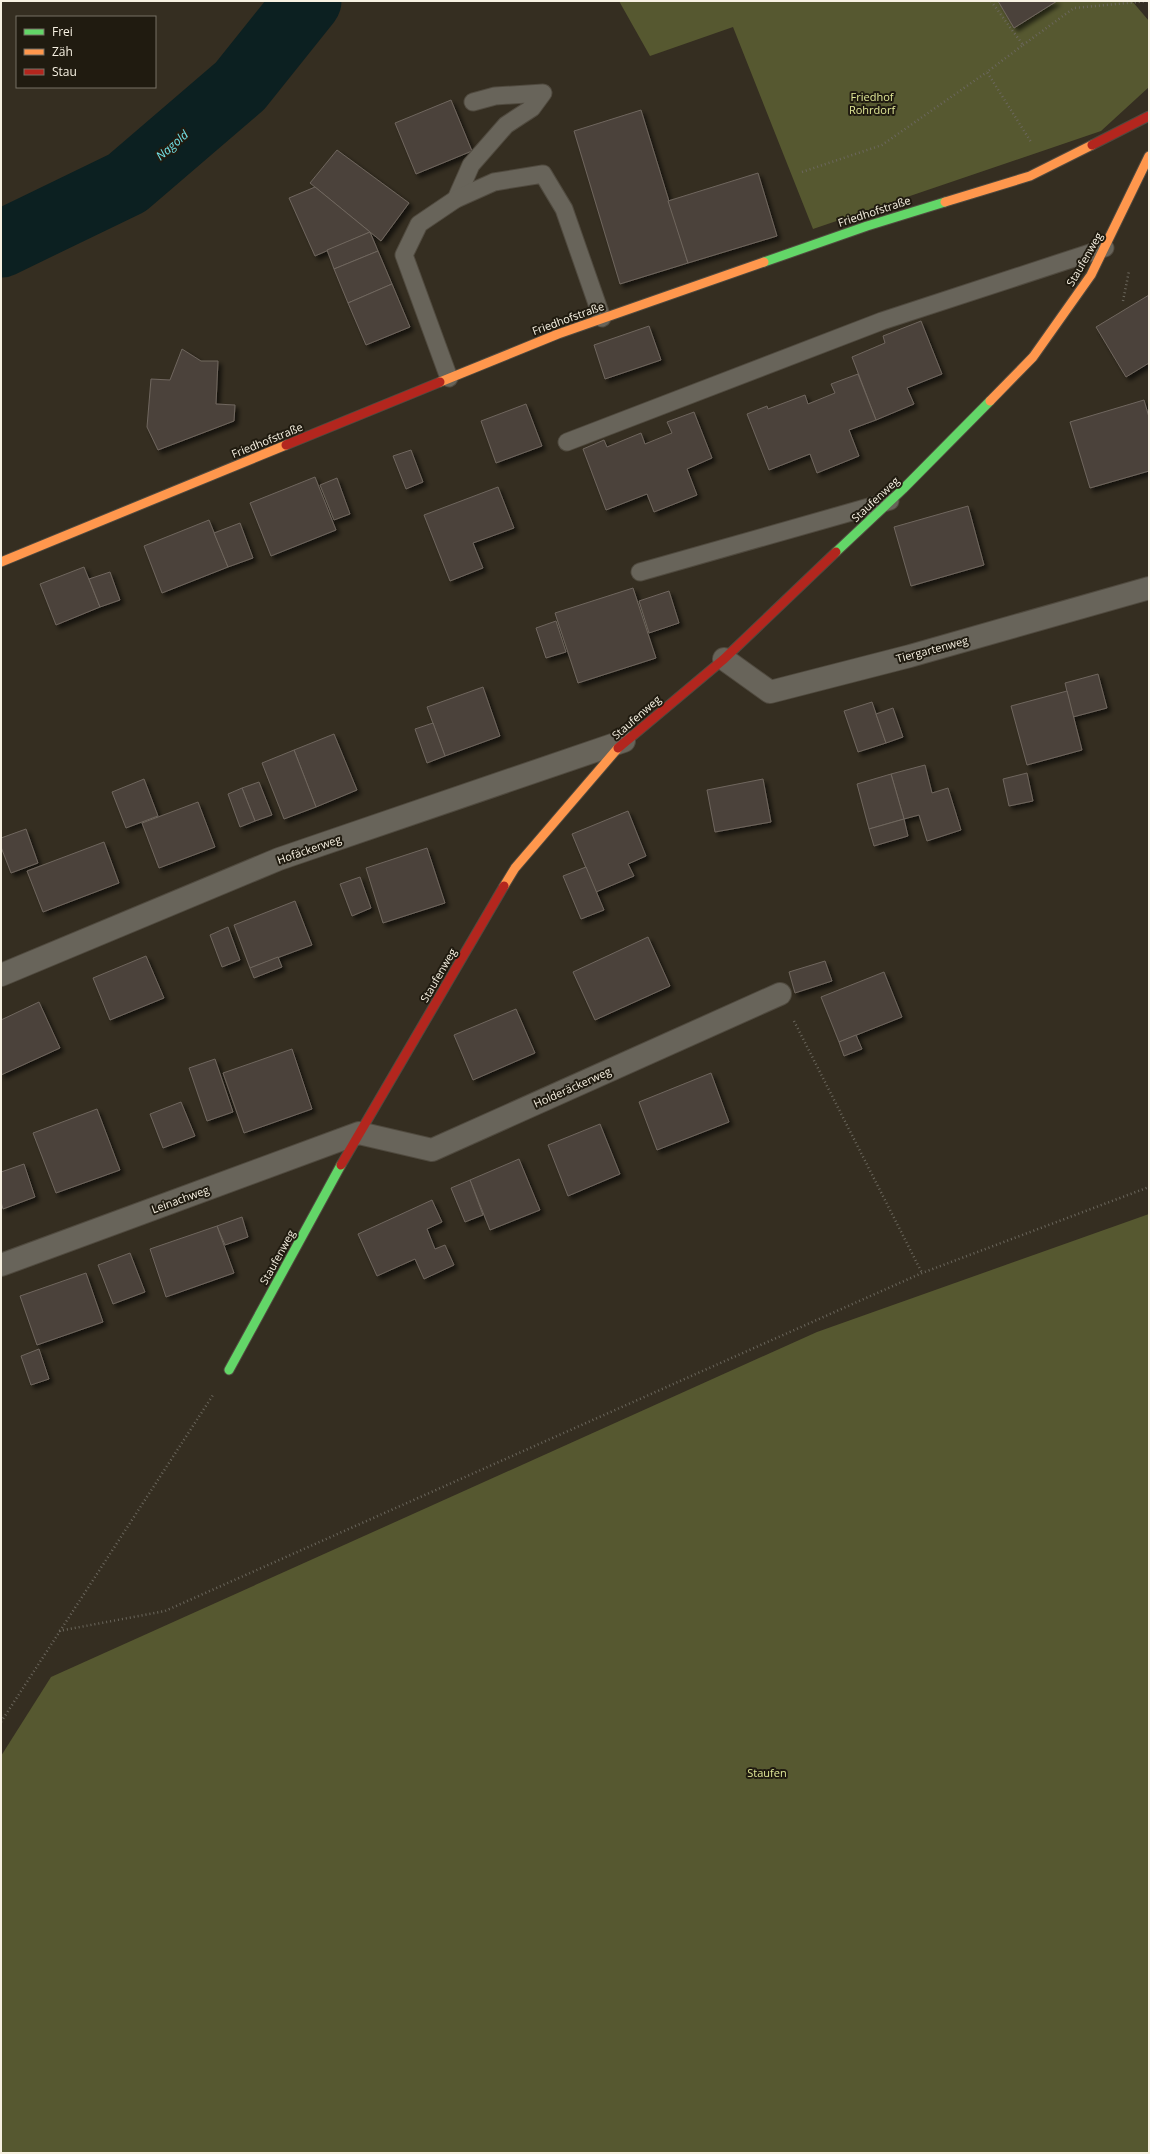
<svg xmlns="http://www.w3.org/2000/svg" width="1150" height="2154" viewBox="0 0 1150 2154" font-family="'Open Sans',sans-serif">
	<defs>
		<filter id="shadow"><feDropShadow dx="3.5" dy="3.5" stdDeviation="2" flood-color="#0009"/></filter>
	</defs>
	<rect width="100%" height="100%" fill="#352e21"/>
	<g fill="#565830">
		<path d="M619 1H1132L1149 21V87L1101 131 813 229 733 27 650 56Z"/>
		<path d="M1149 1214V2153H1V1756L51 1677 817 1332Z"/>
	</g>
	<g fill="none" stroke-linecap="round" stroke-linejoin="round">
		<path stroke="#0c2021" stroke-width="67" d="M1 244 127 183 240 86 308 1"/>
	</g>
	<g fill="#4c433b" stroke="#6f665e" filter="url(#shadow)">
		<path d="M998 1H1057L1014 28Z"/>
		<path d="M451 100 472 151 416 174 395 123Z"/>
		<path d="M641 110 688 263 620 284 574 131Z"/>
		<path d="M337 150 409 203 381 241 310 183Z"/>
		<path d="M758 173 777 236 688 263 668 201Z"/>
		<path d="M315 187 370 232 315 256 289 198Z"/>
		<path d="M370 232 378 251 334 269 327 250Z"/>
		<path d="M378 251 392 284 348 303 334 269Z"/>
		<path d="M392 284 410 327 366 345 348 303Z"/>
		<path d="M1149 295V363L1126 377 1096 327Z"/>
		<path d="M921 321 942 374 907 388 914 404 876 420 852 357 885 343 883 336Z"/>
		<path d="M649 326 661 360 605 379 594 345Z"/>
		<path d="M182 349 201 361H218L216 404 235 405 234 421 158 450 147 427 151 379 170 380Z"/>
		<path d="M858 374 876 420 849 430 859 456 817 473 810 454 769 470 747 414 767 406 768 409 805 395 808 404 835 393 831 384Z"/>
		<path d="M1144 400 1149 417V471L1090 488 1070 422Z"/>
		<path d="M526 404 542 446 496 463 481 421Z"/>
		<path d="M694 412 712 458 687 469 697 495 654 512 647 494 606 510 583 449 604 440 607 447 641 433 645 444 672 433 667 422Z"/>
		<path d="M411 450 423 482 406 489 393 456Z"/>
		<path d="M315 477 336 530 271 556 250 503Z"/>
		<path d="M337 478 350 514 334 520 320 485Z"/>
		<path d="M498 487 514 528 473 543 483 568 450 581 424 515Z"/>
		<path d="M968 506 984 565 911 586 894 527Z"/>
		<path d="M209 520 228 567 162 593 144 546Z"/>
		<path d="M240 523 253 558 228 567 214 533Z"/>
		<path d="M84 567 100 607 56 625 40 584Z"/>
		<path d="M110 572 120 600 100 607 89 579Z"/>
		<path d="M633 588 656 658 578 683 555 613Z"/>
		<path d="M669 591 679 623 649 633 639 601Z"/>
		<path d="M556 621 566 652 546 658 536 628Z"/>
		<path d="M1098 674 1107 708 1073 717 1065 683Z"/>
		<path d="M483 687 500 736 445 756 427 707Z"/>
		<path d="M1067 691 1082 750 1027 765 1011 706Z"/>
		<path d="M872 702 886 743 858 752 844 711Z"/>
		<path d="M893 708 903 737 886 743 876 714Z"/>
		<path d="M433 723 445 756 427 763 415 729Z"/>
		<path d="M334 734 357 790 316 807 294 750Z"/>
		<path d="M294 750 316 807 284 819 262 763Z"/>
		<path d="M925 765 932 793 948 788 961 830 927 841 919 815 904 819 891 774Z"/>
		<path d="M1027 773 1033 801 1009 806 1003 779Z"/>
		<path d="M891 774 904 819 869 829 857 784Z"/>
		<path d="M144 779 158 816 126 828 112 792Z"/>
		<path d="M763 779 771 822 715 832 707 790Z"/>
		<path d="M259 782 272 815 255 821 242 788Z"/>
		<path d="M242 788 255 821 240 827 228 794Z"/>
		<path d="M198 802 215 847 159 868 142 823Z"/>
		<path d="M628 811 646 856 628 864 634 876 596 892 572 834Z"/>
		<path d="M904 819 908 836 874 846 869 829Z"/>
		<path d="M26 829 38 863 11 873 1 847V838Z"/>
		<path d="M104 842 119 883 43 912 27 871Z"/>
		<path d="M427 848 445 903 383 923 366 868Z"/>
		<path d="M586 867 604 910 581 919 563 876Z"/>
		<path d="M360 877 371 908 352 916 340 884Z"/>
		<path d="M295 901 312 945 250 968 234 925Z"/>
		<path d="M228 927 240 960 222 967 210 935Z"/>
		<path d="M648 937 670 986 595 1020 573 972Z"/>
		<path d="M146 956 164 998 110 1020 93 978Z"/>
		<path d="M278 957 282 967 254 978 250 968Z"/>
		<path d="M825 961 832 981 795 993 789 972Z"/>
		<path d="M884 972 902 1017 839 1042 821 997Z"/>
		<path d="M39 1002 60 1048 1 1075V1020Z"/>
		<path d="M516 1009 535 1053 473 1080 454 1035Z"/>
		<path d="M856 1035 862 1049 844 1056 839 1042Z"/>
		<path d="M292 1049 312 1109 244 1133 223 1073Z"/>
		<path d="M215 1059 233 1112 207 1121 189 1068Z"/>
		<path d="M711 1073 729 1122 657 1150 639 1102Z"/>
		<path d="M181 1102 195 1136 163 1148 150 1114Z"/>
		<path d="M97 1109 120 1170 56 1193 33 1133Z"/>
		<path d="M600 1124 620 1174 568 1196 548 1145Z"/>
		<path d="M519 1159 540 1210 490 1230 470 1180Z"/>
		<path d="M24 1164 35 1197 3 1209 1 1202V1172Z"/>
		<path d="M470 1180 483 1215 465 1222 451 1188Z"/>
		<path d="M432 1200 442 1222 427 1229 435 1249 445 1245 454 1265 424 1279 415 1259 377 1276 358 1234Z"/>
		<path d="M242 1217 248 1237 225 1245 217 1226Z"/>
		<path d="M217 1226 234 1273 166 1297 150 1249Z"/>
		<path d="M130 1253 145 1292 113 1304 98 1265Z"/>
		<path d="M86 1273 103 1322 37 1345 20 1296Z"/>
		<path d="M39 1349 49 1379 31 1385 21 1356Z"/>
	</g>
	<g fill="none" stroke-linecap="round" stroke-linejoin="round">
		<defs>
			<g id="lane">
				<path d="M456 199 471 165 506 125 532 108 543 93 495 96 473 102"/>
				<path d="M449 378 404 255 419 224 456 199 494 182 543 174 564 209 602 318"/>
				<path d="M567 442 882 321 1105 248"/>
				<path d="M640 572 890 501"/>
			</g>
			<g id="street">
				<path d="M724 659 770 692 910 656 1149 588"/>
				<path d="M1 975 279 859 624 741"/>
				<path d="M1 1265 359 1133 432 1150 780 994"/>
			</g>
			<g id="fast">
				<path d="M764 262 867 226 945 202"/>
				<path d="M836 552 903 489 990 401"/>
				<path d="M229 1370 341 1165"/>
			</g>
			<g id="slow">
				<path d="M945 202 1030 176 1092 145"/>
				<path d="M440 382 558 334 764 262"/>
				<path d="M990 401 1033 357 1091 275 1149 156"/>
				<path d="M1 562 286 445"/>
				<path d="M504 886 515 868 618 748"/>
			</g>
			<g id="jam">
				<path d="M1092 145 1149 116"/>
				<path d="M286 445 440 382"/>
				<path d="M618 748 724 659 836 552"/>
				<path d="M341 1165 504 886"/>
			</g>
		</defs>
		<use href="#lane" stroke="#504a3f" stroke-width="19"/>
		<use href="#street" stroke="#504a3f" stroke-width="24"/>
		<use href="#fast" stroke="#504a3f" stroke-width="11"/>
		<use href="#slow" stroke="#504a3f" stroke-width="11"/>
		<use href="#jam" stroke="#504a3f" stroke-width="11"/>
		<g stroke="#6b675d" stroke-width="2.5" stroke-dasharray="1 3" stroke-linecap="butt">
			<path d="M991 1 1023 45 987 72 1031 142"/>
			<path d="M1023 45 1074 8 1149 1"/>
			<path d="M802 172 882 145 987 72"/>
			<path d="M1123 301 1129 271"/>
			<path d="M794 1021 922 1273"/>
			<path d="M59 1631 165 1611 922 1273 1149 1187"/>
			<path d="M1 1722 213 1395"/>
		</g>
		<use href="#lane" stroke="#68645a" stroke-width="17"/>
		<use href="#street" stroke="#68645a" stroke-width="22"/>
		<use href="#fast" stroke="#63d668" stroke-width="9"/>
		<use href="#slow" stroke="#ff974d" stroke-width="9"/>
		<use href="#jam" stroke="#b3261e" stroke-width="9"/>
	</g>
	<g text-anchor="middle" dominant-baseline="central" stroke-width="4" stroke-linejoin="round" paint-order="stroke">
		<g font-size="11" fill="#e1e897" stroke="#201b10">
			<text x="872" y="96">Friedhof<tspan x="872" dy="13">Rohrdorf</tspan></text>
			<text x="767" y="1772">Staufen</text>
		</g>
		<g font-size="11" fill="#f7f1e2" stroke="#201b10">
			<text transform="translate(874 211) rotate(-18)">Friedhofstraße</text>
			<text transform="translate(1084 259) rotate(-60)">Staufenweg</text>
			<text transform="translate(568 318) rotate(-20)">Friedhofstraße</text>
			<text transform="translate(267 440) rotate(-22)">Friedhofstraße</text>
			<text transform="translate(875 499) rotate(-43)">Staufenweg</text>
			<text transform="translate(932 649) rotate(-15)">Tiergartenweg</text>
			<text transform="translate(636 717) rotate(-41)">Staufenweg</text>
			<text transform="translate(309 849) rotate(-19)">Hofäckerweg</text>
			<text transform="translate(438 975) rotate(-60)">Staufenweg</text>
			<text transform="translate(572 1087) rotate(-24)">Holderäckerweg</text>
			<text transform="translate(180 1199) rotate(-20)">Leinachweg</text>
			<text transform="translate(277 1257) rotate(-61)">Staufenweg</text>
		</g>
		<g font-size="12" font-style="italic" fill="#72e2e8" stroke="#201b10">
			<text transform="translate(172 145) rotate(-41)">Nagold</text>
		</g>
	</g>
	<rect width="1150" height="2154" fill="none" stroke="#f7f1e2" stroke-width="4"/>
	<rect x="16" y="16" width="140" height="72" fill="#201b10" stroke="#767164"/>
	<rect x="24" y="29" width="20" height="6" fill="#63d668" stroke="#767164"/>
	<text x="52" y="36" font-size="12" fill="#f7f1e2">Frei</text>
	<rect x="24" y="49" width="20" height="6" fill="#ff974d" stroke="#767164"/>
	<text x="52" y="56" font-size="12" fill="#f7f1e2">Zäh</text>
	<rect x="24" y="69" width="20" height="6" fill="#b3261e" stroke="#767164"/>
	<text x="52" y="76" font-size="12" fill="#f7f1e2">Stau</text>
</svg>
